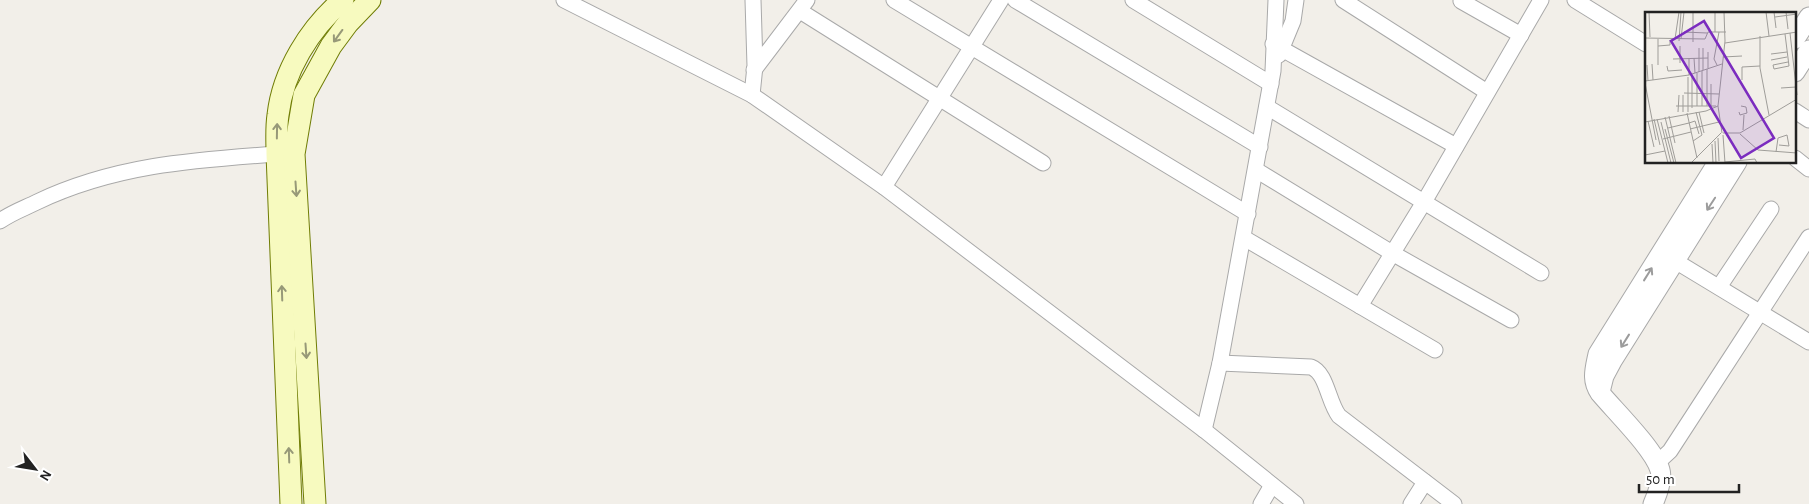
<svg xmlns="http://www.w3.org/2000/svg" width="1809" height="504" viewBox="0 0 1809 504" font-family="'Alegreya Sans',sans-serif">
	<rect width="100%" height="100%" fill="#f2efe9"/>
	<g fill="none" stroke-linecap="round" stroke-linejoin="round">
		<defs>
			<g id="minor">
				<path d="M564 0 752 95 884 187 1204 430 1296 504"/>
				<path d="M894 0 1248 214"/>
				<path d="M1015 0 1260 147"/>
				<path d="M1133 0 1271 84"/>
				<path d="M1343 0 1487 92"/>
				<path d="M1575 0 1646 44"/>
				<path d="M1461 1 1521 35"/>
				<path d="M800 11 1043 163"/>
				<path d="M1273 44 1456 146"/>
				<path d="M1279 55 1293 21 1296 0"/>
				<path d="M754 70 807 0"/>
				<path d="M752 95 755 66 753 0"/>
				<path d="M1267 107 1541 273"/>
				<path d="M1795 111 1809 120"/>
				<path d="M1795 158 1809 169"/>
				<path d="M1256 170 1392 253 1511 320"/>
				<path d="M884 187 1001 0"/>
				<path d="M0 221C11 213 25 208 37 202 115 165 193 160 277 154"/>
				<path d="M1244 238 1435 350"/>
				<path d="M1667 256 1809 342"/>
				<path d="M1719 287 1771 209"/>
				<path d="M1360 306 1424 202 1541 0"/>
				<path d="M1220 363 1311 367C1327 373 1328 402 1339 416L1454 504"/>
				<path d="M1204 430 1220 363 1273 71 1276 0"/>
				<path d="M1657 463 1670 451 1809 237"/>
				<path d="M1261 504 1272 485"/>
				<path d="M1411 504 1425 482"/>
			</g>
			<g id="tertiary">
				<path d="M1795 39 1809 17"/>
				<path d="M1795 72 1809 50"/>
				<path d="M1600 392 1604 376 1612 361 1737 162"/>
				<path d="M1653 504C1657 495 1663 480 1660 470 1654 449 1615 411 1600 393 1591 380 1595 369 1598 354L1718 162"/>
			</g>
			<g id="secondary">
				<path d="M291 504 277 154C277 141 276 128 278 115 283 71 310 28 343 0"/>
				<path d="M315 504 294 154 304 95 331 46 348 23 370 0"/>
			</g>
		</defs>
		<use href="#minor" stroke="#a9a9a9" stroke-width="17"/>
		<use href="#tertiary" stroke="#a9a9a9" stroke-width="21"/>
		<use href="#secondary" stroke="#707d05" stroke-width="23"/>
		<use href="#minor" stroke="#fff" stroke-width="15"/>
		<use href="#tertiary" stroke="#fff" stroke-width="19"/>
		<use href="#secondary" stroke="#f7fabf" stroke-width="21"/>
	</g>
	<defs><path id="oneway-shaft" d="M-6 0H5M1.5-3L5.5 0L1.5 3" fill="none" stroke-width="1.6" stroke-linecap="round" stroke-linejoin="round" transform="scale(1.25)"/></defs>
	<g stroke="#979978">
		<use href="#oneway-shaft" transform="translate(338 36) rotate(126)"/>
		<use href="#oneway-shaft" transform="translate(277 131) rotate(-89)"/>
		<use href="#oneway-shaft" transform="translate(296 189) rotate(86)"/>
		<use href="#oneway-shaft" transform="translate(282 293) rotate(-92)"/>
		<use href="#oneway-shaft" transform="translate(306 351) rotate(86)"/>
		<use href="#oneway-shaft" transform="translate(289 455) rotate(-92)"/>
	</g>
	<g stroke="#9c9c9c">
		<use href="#oneway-shaft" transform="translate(1711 204) rotate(123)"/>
		<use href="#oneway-shaft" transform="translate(1648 274) rotate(-58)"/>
		<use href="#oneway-shaft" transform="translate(1625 341) rotate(122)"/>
	</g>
	<g transform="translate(1645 12)">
		<rect width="151" height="151" fill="#f2efe9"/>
		<path fill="none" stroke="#9f9d99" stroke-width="1" d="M4 0 5 25M121 0 124 24M129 0 131 16M141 0 143 17M130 5 152 2M39 20 62 21M70 20V0M145 21 152 83M140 22 144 54 129 57 128 53 143 50M115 24V56L124 103M0 26 60 27M30 27 34 0M36 27 39 0M60 27 63 20H81M34 29 36 0M48 30V0M80 31 152 20M13 34 25 33V28M58 36V58M63 40V56M126 42 142 40M78 45 97 44M49 46 50 61M28 47 63 46M126 48 142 45M35 51V34M7 52 8 68M2 53 3 69M13 53V27M72 53 69 47 74 20M22 54 23 59 37 58M54 60V36M44 63V46M47 63V96M97 68V55L115 54M0 69 44 63 77 52M0 71 11 128M136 76 151 75M39 81 74 82M31 94H71M52 94V61M57 94V59M62 94V57M66 94V72M33 100 34 83M38 100V83M43 100V65M54 100 59 121M94 100 95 103 102 101 101 95 96 94M42 101 52 146M24 104 30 131M20 105 31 151M9 107 15 133M12 107 23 151M3 109 9 135M0 110 61 99 73 94M16 110 26 151M44 111 50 109 54 122M23 116 44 111M20 117 29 151M45 117 74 110M98 118 99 103M77 121 73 94 80 29 79 0M78 121H95L152 87M95 122 113 138 152 141M78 123 80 151M73 126 74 149M18 127 46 120M48 129 57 123 51 100M70 129 71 151M67 132 68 151M131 140 133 126 142 123 144 134 134 133M0 143 20 139M80 150 110 147 112 151M46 151 76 121"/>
		<path fill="#7b2cbf" fill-opacity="0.15" stroke="#7b2cbf" stroke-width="2.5" d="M59 9 129 126 96 146 26 29Z"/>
		<rect width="151" height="151" fill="none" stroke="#222" stroke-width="2.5"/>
	</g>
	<g transform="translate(35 469) rotate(121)" stroke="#ffffff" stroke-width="4" paint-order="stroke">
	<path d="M0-4L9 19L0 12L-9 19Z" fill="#222222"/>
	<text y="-8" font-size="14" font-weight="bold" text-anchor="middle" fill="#222222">N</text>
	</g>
	<path d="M1639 484v8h100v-8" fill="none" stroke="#222222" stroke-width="2.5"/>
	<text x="1646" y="484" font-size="15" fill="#222222" stroke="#ffffff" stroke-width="4" paint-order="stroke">50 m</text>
</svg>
